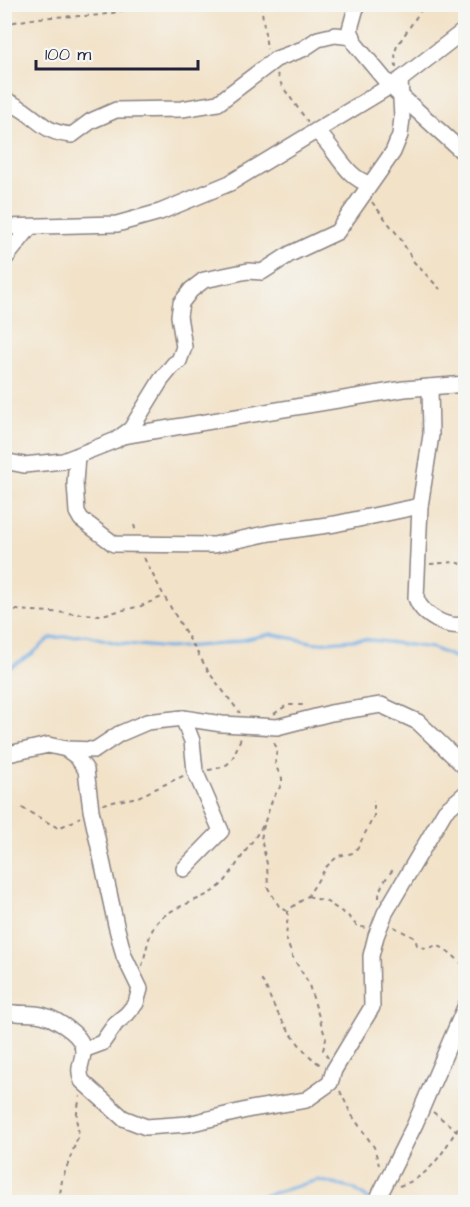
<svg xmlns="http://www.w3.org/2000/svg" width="470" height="1207" viewBox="0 0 470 1207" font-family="'Architects Daughter',sans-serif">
	<rect width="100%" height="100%" fill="#f6f6f2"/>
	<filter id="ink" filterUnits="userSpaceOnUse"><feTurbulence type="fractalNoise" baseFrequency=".0167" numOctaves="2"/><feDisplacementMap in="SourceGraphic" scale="12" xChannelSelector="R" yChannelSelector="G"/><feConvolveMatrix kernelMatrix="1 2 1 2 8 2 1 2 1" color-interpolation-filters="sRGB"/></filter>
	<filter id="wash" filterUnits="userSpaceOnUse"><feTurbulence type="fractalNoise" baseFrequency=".008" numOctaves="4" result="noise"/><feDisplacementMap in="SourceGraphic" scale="24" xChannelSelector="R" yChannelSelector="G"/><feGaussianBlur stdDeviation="1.35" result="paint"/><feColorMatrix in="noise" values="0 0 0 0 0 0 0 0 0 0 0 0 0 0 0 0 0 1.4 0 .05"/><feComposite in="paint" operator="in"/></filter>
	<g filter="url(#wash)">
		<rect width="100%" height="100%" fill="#f2e2c8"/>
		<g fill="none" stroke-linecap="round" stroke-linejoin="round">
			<g stroke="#74b0e5" stroke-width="3">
				<path d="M4 671 32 654 50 638 86 635 117 643 168 648 223 644 271 634 316 643 364 639 432 648 466 662"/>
				<path d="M192 1202 256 1198 318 1180 354 1189 371 1201"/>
			</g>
		</g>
	</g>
	<g filter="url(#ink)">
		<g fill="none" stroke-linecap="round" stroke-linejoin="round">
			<defs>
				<g id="minor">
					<path d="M357 4 350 29 355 44 390 86 466 155"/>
					<path d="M4 99C11 103 19 107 26 112 44 125 48 133 72 135L91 121 116 110 182 109 218 103 276 59 303 49 318 39 335 35 353 37"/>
					<path d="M316 131C336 148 345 178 370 184"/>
					<path d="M4 227 117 224 160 212 230 183 400 80 466 29"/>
					<path d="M4 260 30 227"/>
					<path d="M430 387 431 435 420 506 416 598C422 615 447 630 466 624"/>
					<path d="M122 436 404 389 466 384"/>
					<path d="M77 456 75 483 77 512 81 519 114 544 214 545 270 533 335 524 420 506"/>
					<path d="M4 461 24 465 63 461 116 440 131 429 161 380 174 364 179 361 184 347 179 316 181 303 191 290 204 280 248 271 262 272 290 254 337 232 393 152 400 135 402 118 400 80"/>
					<path d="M183 718 192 741 195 771 221 831 184 869"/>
					<path d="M66 749 95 750 119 734 147 722 183 718 222 724 277 727 331 713 381 705 418 722 466 768"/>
					<path d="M4 755 48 745 66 749 77 757 86 770 91 810 116 925 124 956 140 989 136 1003 127 1014 116 1023 102 1043 83 1050"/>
					<path d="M4 1008 7 1012C17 1014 26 1013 36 1014 50 1015 82 1033 83 1049 84 1062 76 1066 82 1081L123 1118 146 1127 188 1124 251 1109 306 1100 330 1083 334 1070 372 1007 371 956 376 936 385 913 445 811 466 793"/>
					<path d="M376 1202 415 1124 466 1005"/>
				</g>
			</defs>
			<use href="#minor" stroke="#8a8282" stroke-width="18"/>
			<g stroke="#8a8282" stroke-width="2" stroke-dasharray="4.5 4.5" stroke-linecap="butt">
				<path d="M261 4 267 49"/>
				<path d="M4 24C20 21 35 18 51 17 83 15 108 19 138 4"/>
				<path d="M396 68 395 52 397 46 425 4"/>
				<path d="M277 74 282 86 308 122"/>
				<path d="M372 202 400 238 414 262 440 289"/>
				<path d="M134 525 136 532"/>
				<path d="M144 558 164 596 210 674 240 713"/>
				<path d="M430 564 455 562 461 564 466 563"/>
				<path d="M15 610 101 615 141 606 164 596"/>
				<path d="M274 714 287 705H307"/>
				<path d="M208 770C234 766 231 761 241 738"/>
				<path d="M103 804 138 797 185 775"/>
				<path d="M22 808 58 828 72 822 80 817"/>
				<path d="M264 825 261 839 267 864 268 888 279 906 288 912"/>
				<path d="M308 896 327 902 348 916 357 926 367 928"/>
				<path d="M379 898C379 885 388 876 395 867"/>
				<path d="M394 927 415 938 417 945C424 949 429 949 436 945 449 950 456 958 466 968"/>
				<path d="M142 966C146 953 148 936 155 925 171 903 208 902 226 880L264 824 273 798 282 784V778L275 765 277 748 272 740"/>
				<path d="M261 980C268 988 269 997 274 1006 283 1024 305 1057 323 1066"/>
				<path d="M328 1058 323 1050 326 1039 308 982 292 956 286 938 288 912 291 908 308 896 326 867 338 856 353 853 358 847 374 816V800"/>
				<path d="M340 1091 351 1114 374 1147 379 1165"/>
				<path d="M433 1112 466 1138"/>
				<path d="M399 1186C436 1175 446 1144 466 1115"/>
				<path d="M59 1202 62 1180 79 1134 76 1118 80 1096"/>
			</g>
			<use href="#minor" stroke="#fff" stroke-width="15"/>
		</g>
	</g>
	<rect width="470" height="1207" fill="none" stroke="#f6f6f2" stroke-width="24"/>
	<path d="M36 60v9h162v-9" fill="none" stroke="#22223b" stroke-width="3"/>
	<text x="45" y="60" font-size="18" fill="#22223b" stroke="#f6f6f2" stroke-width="4.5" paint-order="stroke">100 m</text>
</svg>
